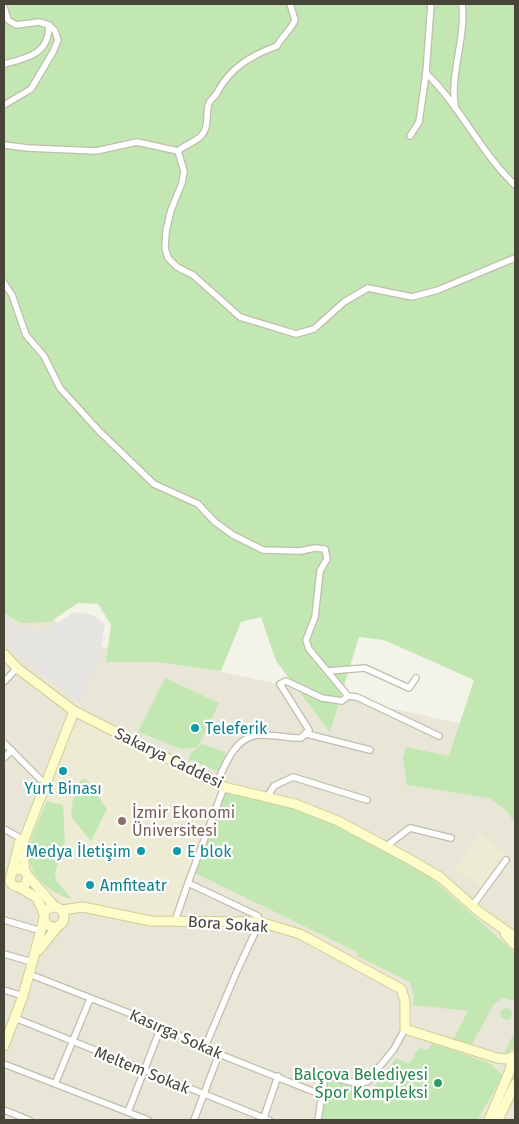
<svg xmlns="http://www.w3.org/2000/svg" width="519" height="1124" viewBox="0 0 519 1124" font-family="'Fira Sans',sans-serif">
	<rect width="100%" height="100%" fill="#f4f3e9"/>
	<path fill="#e8e6d7" d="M4 581 82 642 515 735V1120H4Z"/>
	<g fill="#edebd3">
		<path d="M85 717 221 788 172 919H151L93 907 63 903 40 884 23 854 62 750 66 740Z"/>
		<path d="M480 834 506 854 482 888 455 869Z"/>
	</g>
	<g fill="#c3e7b2">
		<path d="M4 4H515V823L505 809 489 798 407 785 403 758 406 747 449 756 474 680 384 640 359 637 330 732 276 661 261 617 241 622 221 671 158 662H106L111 625 98 604 78 603 50 622 21 623 4 613Z"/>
		<path d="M165 678 219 703 198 747 181 749 138 732Z"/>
		<path d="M202 744 225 752C226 760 224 768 216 771L192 760 189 761 190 754Z"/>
		<path d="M86 779 107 809 91 841 71 817 73 798 80 781Z"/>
		<path d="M226 790 308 812 395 857 431 878 515 953V1001L503 998 494 1004 471 1046 453 1040 468 1011 413 1005 414 997 410 982 357 956V952L195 873Z"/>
		<path d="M47 801 63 805 65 843 55 872 56 880 72 899C50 894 25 874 29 848 32 833 41 816 47 801Z"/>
		<circle cx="506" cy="1014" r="6"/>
		<path d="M515 1031V1048L506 1053 505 1051Z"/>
		<path d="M433 1043 491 1064 503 1076 477 1120H320L327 1076 371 1091 396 1058 409 1064 419 1048 427 1050Z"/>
	</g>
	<path fill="#e5e4e0" d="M74 612 92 615 105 624 99 659 80 702 4 644V617L17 625 37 631 49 629Z"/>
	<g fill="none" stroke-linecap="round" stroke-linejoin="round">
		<defs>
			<g id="street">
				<path d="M290 4 295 20C291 30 282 36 277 46 252 55 231 67 218 91 216 96 211 99 209 103 205 114 210 127 201 136 195 142 185 145 178 151L184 171 182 183 171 210 166 231 165 248 168 258 177 267 193 275 240 317 296 334 314 329 344 302 368 288 412 297 438 290 515 258"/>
				<path d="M4 7 8 20 16 25 39 22 49 25C49 54 28 58 4 64"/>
				<path d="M426 73C461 107 480 152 515 185"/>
				<path d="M4 105 31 89 53 52 58 40 55 31 49 25"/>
				<path d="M455 106C450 73 466 38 462 4"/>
				<path d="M410 136 419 122 426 73 431 4"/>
				<path d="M4 145 28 148 96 151 137 142 178 151"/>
				<path d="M4 283 12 295 26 335 44 356 60 388 99 431 154 484 198 504 215 522 233 535 263 550 300 551 315 548 325 549 327 559 320 571 315 617 306 640 309 649 348 696"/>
				<path d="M328 671 365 668 409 688 416 678"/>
				<path d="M4 682 17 668"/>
				<path d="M307 734 370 750"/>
				<path d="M4 743 40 779"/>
				<path d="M4 758 12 750"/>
				<path d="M217 783C225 765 234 738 258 735 272 734 287 738 301 738L309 730 280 684 286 681 322 698 342 701 348 696 357 697 439 736"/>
				<path d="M267 797 274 786 293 777 367 800"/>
				<path d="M4 829 24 840"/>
				<path d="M385 847 410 828 451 838"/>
				<path d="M473 905 506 860"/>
				<path d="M4 920 41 931"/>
				<path d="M175 921 188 883"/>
				<path d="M4 954 32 962"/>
				<path d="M29 974 139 1017 219 1054 322 1095"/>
				<path d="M4 990 23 996"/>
				<path d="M15 1018 269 1120"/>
				<path d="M205 1047 237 971 260 922 258 916 188 883 224 787"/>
				<path d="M4 1064 148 1120"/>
				<path d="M55 1084 90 999"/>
				<path d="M4 1110 29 1120"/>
				<path d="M128 1112 161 1027"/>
				<path d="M194 1120 219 1054"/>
				<path d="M263 1120 278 1076"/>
				<path d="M318 1120 325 1075 351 1082H367L394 1049 405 1029"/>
			</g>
			<g id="secondary">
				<path d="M4 654 17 668 74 711 224 787 295 804 338 821 409 859 440 877 478 911 515 937"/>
				<path d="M12 872 20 840"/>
				<path d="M25 872 23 853 24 840 74 711"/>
				<path d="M28 877 25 885C19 889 13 887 10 881L12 872 17 869 23 870 54 906"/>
				<path d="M19 887 37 898 44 914"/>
				<circle cx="54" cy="917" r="10"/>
				<path d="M62 910 83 907 151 921 260 922 300 934 401 989 405 1001V1029L497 1058 506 1059 515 1056"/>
				<path d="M505 934 515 945"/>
				<path d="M38 951 58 926"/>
				<path d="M4 1046 23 996 44 919"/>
				<path d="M489 1120 510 1070 511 1062 515 1057"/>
				<path d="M498 1120 515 1084"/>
			</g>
		</defs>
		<use href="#street" stroke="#bfbdab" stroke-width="8"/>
		<use href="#secondary" stroke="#d0ce96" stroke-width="11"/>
		<use href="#street" stroke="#fff" stroke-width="5.5"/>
		<use href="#secondary" stroke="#fefdc9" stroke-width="9"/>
	</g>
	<g fill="#0f9aa8" stroke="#fff" stroke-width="2">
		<circle cx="195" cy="728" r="5"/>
		<circle cx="63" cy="771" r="5"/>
		<circle cx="141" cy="851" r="5"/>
		<circle cx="177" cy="851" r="5"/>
		<circle cx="90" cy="885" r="5"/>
	</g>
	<circle fill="#8d6e63" stroke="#fff" stroke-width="2" cx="122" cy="821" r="5"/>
	<circle fill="#2e9e5b" stroke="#fff" stroke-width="2" cx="438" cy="1083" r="5"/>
	<g text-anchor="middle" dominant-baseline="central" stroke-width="4.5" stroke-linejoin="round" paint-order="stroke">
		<g font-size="16" fill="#0d838f" stroke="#fff" text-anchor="start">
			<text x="205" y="728">Teleferik</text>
			<text x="63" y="788" text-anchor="middle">Yurt Binası</text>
			<text x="131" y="851" text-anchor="end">Medya İletişim</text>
			<text x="187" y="851">E blok</text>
			<text x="100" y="885">Amfiteatr</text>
		</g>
		<g font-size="16" fill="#474537" stroke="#fff">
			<text transform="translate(169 758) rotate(26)">Sakarya Caddesi</text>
			<text transform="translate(228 924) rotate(4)">Bora Sokak</text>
			<text transform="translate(176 1034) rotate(24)">Kasırga Sokak</text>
			<text transform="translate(142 1070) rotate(22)">Meltem Sokak</text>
		</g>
		<g font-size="16" fill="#785e54" stroke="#fff" text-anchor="start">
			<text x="132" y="812">İzmir Ekonomi<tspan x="132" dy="18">Üniversitesi</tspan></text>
		</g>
		<g font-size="16" fill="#27864d" stroke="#fff" text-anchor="end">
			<text x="428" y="1074">Balçova Belediyesi<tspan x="428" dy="18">Spor Kompleksi</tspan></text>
		</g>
	</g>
	<rect width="519" height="1124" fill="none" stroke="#474537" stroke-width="10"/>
</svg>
